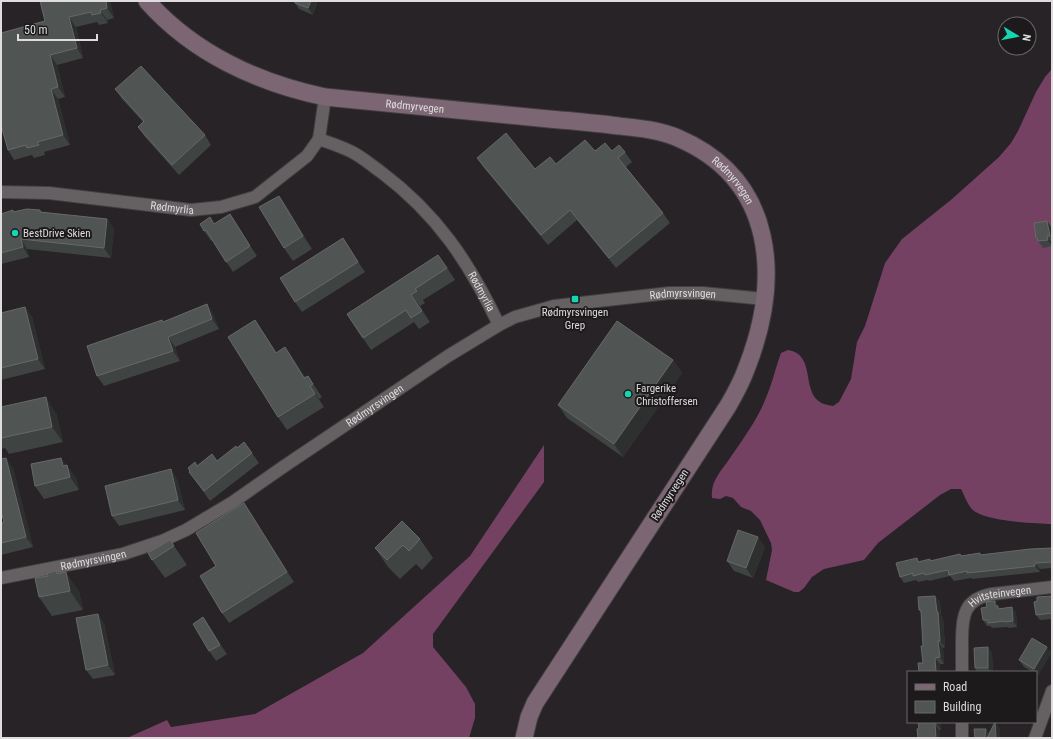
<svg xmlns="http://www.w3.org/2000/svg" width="1053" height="739" viewBox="0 0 1053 739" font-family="'Roboto Condensed',sans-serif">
	<rect width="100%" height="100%" fill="#272326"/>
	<g fill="#744163">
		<path d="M1052 69V524C1035 523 982 522 971 508 967 503 964 495 961 489H951L940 495 878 543 864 560 824 569 812 577 804 588 799 592H794L766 580 772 550 771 543 760 520 751 511 741 507 733 498 726 496 720 499 712 498C710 481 722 470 730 458 743 439 757 420 765 400 772 385 775 369 781 353L788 350C818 355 799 394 824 404 826 405 830 405 833 406L839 402 851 379 857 342 865 326 885 263 902 239 952 199 999 157 1011 143 1018 131 1036 92 1045 77Z"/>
		<path d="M544 445V482L433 634V647L466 687 475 704V718L469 738H127L167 720 171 727 255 714 363 653 470 556Z"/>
	</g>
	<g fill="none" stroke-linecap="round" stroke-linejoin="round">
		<defs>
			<g id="street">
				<path d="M319 139 325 97"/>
				<path id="s1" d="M1 192 49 193 191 210 221 207 255 197 307 156 319 139C330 143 340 146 350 151 361 156 371 165 381 172 437 214 469 262 499 325"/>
				<path id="s2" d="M1 578 123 554 162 541 186 530 233 502 283 467 448 356 499 325 515 317 554 306 669 293H703L765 299"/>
				<path id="s3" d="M962 672C962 661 962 651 962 640 962 616 964 599 992 594L1052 587"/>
				<path d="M962 722V738"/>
				<path d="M1035 738 1052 691"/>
			</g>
			<g id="secondary">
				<path id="s4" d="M147 1C193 53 258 83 325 97 400 105 475 112 549 119 573 121 596 123 619 126 639 128 660 130 678 138 776 180 781 279 747 367 742 381 735 394 728 406L535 703 529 717 524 738"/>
			</g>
		</defs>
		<use href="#street" stroke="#413f40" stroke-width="14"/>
		<use href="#secondary" stroke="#413f40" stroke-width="19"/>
		<use href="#street" stroke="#656163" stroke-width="12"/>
		<use href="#secondary" stroke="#7d6674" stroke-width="17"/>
	</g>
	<g fill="#3f4342">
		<path d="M110 1 114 18 107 20 108 23 99 25 97 22 76 27 83 58 57 65 65 97 58 99 70 145 44 152 45 155 34 158 32 155 14 160 8 150 2 128H1V33L45 21Z"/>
		<path d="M295 1H316L317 3 313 15 299 9 295 3Z"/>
		<path d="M115 89 205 135 211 145 179 175 145 137 138 127 143 122 122 99Z"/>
		<path d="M595 151 625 152 632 162 626 167 663 213 670 223 616 268 577 220 548 245 484 168 477 158 535 169 556 164Z"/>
		<path d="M279 196 288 209 312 249 293 261 284 248Z"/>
		<path d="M40 210 42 212 107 219 114 229 111 258 27 249 29 257 1 264V214Z"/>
		<path d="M230 214 257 256 233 272 212 240 211 241 204 231Z"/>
		<path d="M1052 228V246L1043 248 1036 238Z"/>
		<path d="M343 238 365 272 302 312 295 302Z"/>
		<path d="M446 266 455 280 423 300 425 303 420 306 430 322 419 329 414 322 371 350 347 314Z"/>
		<path d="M207 304 213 314 219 329 175 347 180 361 104 386 97 376 163 322Z"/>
		<path d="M25 307 32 317 45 369 1 380V313Z"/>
		<path d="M264 333 276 353 285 347 305 377 308 376 322 397 319 399 324 407 287 430 278 417Z"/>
		<path d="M673 360 682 373 623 457 567 418 558 405Z"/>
		<path d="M1 407 56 413 63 442 9 454 5 448 1 449Z"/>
		<path d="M237 448 252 453 259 463 210 501 189 472 197 466 217 461Z"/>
		<path d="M66 465 76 478 79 490 44 499 35 486Z"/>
		<path d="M13 468 33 547 1 555V523L4 522Z"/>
		<path d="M177 479 185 510 119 526 112 516Z"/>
		<path d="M244 503 251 513 294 582 229 623 222 613 216 566Z"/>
		<path d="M420 539 433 558 422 570 416 564 400 579 388 567 375 548Z"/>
		<path d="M170 540 187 565 165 578 152 560Z"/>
		<path d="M765 547 753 578 734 571 727 561Z"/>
		<path d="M1052 548V568L1040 569V572L972 579 971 578 954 581 950 576 929 581 928 580 918 582 916 580 904 583 900 577 917 558 919 562 931 561 961 556 981 555Z"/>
		<path d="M56 571 58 573 79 591 83 610 52 616 39 597Z"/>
		<path d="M935 596 940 602 941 616 943 618 945 647 943 648 944 664H940V672H919L923 663V646L921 613 919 610Z"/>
		<path d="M1052 596V619L1040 620 1036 615 1037 601Z"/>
		<path d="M995 601 1000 609 1012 607 1016 613 1017 627 1009 628 1008 627 992 628 990 626H987L983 620 987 607Z"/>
		<path d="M203 617 227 654 216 661 209 651Z"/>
		<path d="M104 623 115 675 93 679 86 670Z"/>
		<path d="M988 647 992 654 993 672H977L975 668Z"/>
		<path d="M1051 653 1038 675 1036 674V672H1033L1024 667 1019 660Z"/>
		<path d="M940 722 941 730H939L940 738H918L919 728Z"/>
	</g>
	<g fill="#2e3030">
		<path d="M106 1H110L114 18 107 8Z"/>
		<path d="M311 1H316L317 3 313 15 308 8Z"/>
		<path d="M100 10 107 20 108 23 101 13Z"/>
		<path d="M69 17 76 27 83 58 77 48Z"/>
		<path d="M50 55 57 65 65 97 58 87Z"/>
		<path d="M51 89 58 99 70 145 63 135Z"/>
		<path d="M279 196 288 209 312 249 303 236Z"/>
		<path d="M230 214 237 224 257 256 250 246Z"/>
		<path d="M107 219 114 229 111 258 104 248Z"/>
		<path d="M1047 221 1052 228V239L1050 236Z"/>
		<path d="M1047 236 1052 243V246L1048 240Z"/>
		<path d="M343 238 350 248 365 272 358 262Z"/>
		<path d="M21 239 27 249 29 257 23 247Z"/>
		<path d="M411 295 420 306 430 322 422 311Z"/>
		<path d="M207 304 213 314 219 329 212 319Z"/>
		<path d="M25 307 32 317 45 369 38 359Z"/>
		<path d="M255 320 264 333 285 366 276 353Z"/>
		<path d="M168 337 175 347 180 361 173 351Z"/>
		<path d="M285 347 294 360 310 386 304 378Z"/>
		<path d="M673 360 682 373 623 457 614 444Z"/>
		<path d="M308 376 317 389 322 397 313 384Z"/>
		<path d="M310 386 319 399 324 407 315 394Z"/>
		<path d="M46 397 56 413 63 442 52 427Z"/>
		<path d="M6 458 13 468 33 547 26 537Z"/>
		<path d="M61 458 76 478 79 490 70 477 63 466Z"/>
		<path d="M171 469 177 479 185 510 178 500Z"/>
		<path d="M244 503 251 513 294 582 287 572Z"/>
		<path d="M758 537 765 547 753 578 746 568Z"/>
		<path d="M1035 563 1040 569V572L1035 566Z"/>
		<path d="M66 572 79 591 83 610 70 591Z"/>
		<path d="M935 596 940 602 941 616 943 618 945 647 940 641Z"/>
		<path d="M995 601 998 606 1002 611 995 606Z"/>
		<path d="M1012 607 1016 613 1017 627 1013 621Z"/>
		<path d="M98 614 104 623 115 675 108 665Z"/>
		<path d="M203 617 210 627 227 654 220 645Z"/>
		<path d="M938 641 943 648 944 664 940 657Z"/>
		<path d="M988 647 992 654 993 672H991L988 668Z"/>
		<path d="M1047 647 1051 653 1038 675 1034 669Z"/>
		<path d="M935 658 940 664V672H936Z"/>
		<path d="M936 722H940L941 730 936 723Z"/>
		<path d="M995 722 1000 728V738H996Z"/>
		<path d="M935 724 939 730 940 738H936Z"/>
		<path d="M986 729 991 735 990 738H985Z"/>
	</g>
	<g fill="#505452" stroke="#666968">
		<path d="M40 1H106L107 8 100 10 101 13 92 15 91 12 69 17 77 48 50 55 58 87 51 89 63 135 37 142 39 145 27 148 26 145 8 150 1 125V33L45 21Z"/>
		<path d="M295 1H311L308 8 295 3Z"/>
		<path d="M141 66 205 135 172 165 138 127 144 121 115 89Z"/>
		<path d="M506 133 535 169 550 157 556 164 585 140 595 151 605 143 612 151 619 145 625 152 618 158 663 213 609 258 570 210 541 235 477 158Z"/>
		<path d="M279 196 303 236 284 248 259 207Z"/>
		<path d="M27 209 40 210V212L107 219 104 248 21 239 23 247 1 253V214L13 210V212Z"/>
		<path d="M230 214 250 246 226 262 206 230 204 231 200 224 210 217 214 224Z"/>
		<path d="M1047 221 1050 236H1047L1048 240 1038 241 1037 238H1036L1034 223Z"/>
		<path d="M343 238 358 262 295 302 280 278Z"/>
		<path d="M438 255 447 268 415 289 417 291 411 295 422 311 411 318 406 310 363 338 347 314Z"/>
		<path d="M207 304 212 319 168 337 173 351 97 376 87 346 162 320 163 322Z"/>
		<path d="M25 307 38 359 1 368V313Z"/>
		<path d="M255 320 276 353 285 347 304 378 308 376 313 384 310 386 315 394 278 417 228 337Z"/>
		<path d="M617 321 673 360 614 444 558 405Z"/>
		<path d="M46 397 52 427 1 438V407Z"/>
		<path d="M244 442 252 453 204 491 189 472 190 471 188 468 195 462 197 466 212 454 217 461 236 446 237 448Z"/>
		<path d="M6 458 26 537 1 543V523L4 522 1 511V459Z"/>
		<path d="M61 458 63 466 67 465 70 477 35 486 31 464Z"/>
		<path d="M171 469 178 500 112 516 105 486Z"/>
		<path d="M244 503 287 572 222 613 200 576 216 566 196 533Z"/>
		<path d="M402 521 420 539 409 551 403 545 387 560 375 548Z"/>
		<path d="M738 530 758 537 746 568 727 561Z"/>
		<path d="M170 540 174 546 152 560 148 553Z"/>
		<path d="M1052 548V562L1035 563V566L967 573V571L949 575 948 570 925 575 924 573 913 576V573L900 577 896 563 917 558 918 562 930 559V561L960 554 961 556 980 553V555L1030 549Z"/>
		<path d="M56 571 57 574 66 572 70 591 39 597 35 578 48 576 47 573Z"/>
		<path d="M935 596 937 612H938L940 641H938L940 657 935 658 936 672H919L918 663H923L921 646H923L921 610H919L918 597Z"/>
		<path d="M1052 596V613L1036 615 1034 602 1037 601V597Z"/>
		<path d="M995 601V606H998V609L1012 607 1013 621 1005 622V621L988 623V620H983L981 608 987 607 986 602Z"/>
		<path d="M98 614 108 665 86 670 76 618Z"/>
		<path d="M203 617 220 645 209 651 193 624Z"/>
		<path d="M1032 638 1047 647 1034 669 1019 660Z"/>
		<path d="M988 647V668H975L974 648Z"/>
		<path d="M918 722H936V723L935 724 936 738H918L917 729 919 728Z"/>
		<path d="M995 722 996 738H987Z"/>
		<path d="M974 729H986L985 738H975Z"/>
	</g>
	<g fill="#15d5b3" stroke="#1d1a1c" stroke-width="1.5">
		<circle cx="15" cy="233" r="4"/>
		<rect x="571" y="295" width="8" height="8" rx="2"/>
		<circle cx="628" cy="394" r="4"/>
	</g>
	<g text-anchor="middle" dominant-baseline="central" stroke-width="4" stroke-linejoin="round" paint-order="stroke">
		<g font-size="11" fill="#dedcdd" stroke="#1d1a1c">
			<text stroke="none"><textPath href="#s4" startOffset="296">Rødmyrvegen</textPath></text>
			<text stroke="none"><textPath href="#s4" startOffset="632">Rødmyrvegen</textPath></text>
			<text stroke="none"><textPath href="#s1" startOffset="172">Rødmyrlia</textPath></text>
			<text stroke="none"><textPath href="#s1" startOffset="572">Rødmyrlia</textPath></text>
			<text stroke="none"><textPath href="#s2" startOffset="754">Rødmyrsvingen</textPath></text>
			<text stroke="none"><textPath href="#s2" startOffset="418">Rødmyrsvingen</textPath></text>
			<text transform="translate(670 495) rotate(-57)">Rødmyrvegen</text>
			<text stroke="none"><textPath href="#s2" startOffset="94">Rødmyrsvingen</textPath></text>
			<text stroke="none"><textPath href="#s3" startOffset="101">Hvitsteinvegen</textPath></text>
		</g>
		<g font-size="11" fill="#dedcdd" stroke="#1d1a1c" text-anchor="start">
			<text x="23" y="233">BestDrive Skien</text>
			<text x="575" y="312" text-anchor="middle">Rødmyrsvingen<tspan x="575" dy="13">Grep</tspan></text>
			<text x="636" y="388">Fargerike<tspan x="636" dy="13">Christoffersen</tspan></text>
		</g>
	</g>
	<rect width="1053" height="739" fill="none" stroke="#dedcdd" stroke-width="4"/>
	<rect x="907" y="671" width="130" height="52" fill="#1d1a1c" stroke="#6a6869"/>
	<rect x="915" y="684" width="20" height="6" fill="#7d6674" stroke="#6a6869"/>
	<text x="943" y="691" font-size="12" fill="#dedcdd">Road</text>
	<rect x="915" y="701" width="20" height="12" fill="#505452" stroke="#6a6869"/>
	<text x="943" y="711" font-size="12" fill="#dedcdd">Building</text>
	<g transform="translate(1017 36) rotate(100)"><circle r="19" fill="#1d1a1c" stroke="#6a6869"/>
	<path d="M0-3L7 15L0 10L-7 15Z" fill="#15d5b3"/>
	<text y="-6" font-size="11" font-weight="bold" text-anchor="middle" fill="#dedcdd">N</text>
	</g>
	<path d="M18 34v6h79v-6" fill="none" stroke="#dedcdd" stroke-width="2"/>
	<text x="24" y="34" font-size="12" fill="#dedcdd" stroke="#1d1a1c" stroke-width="3" paint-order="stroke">50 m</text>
</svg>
